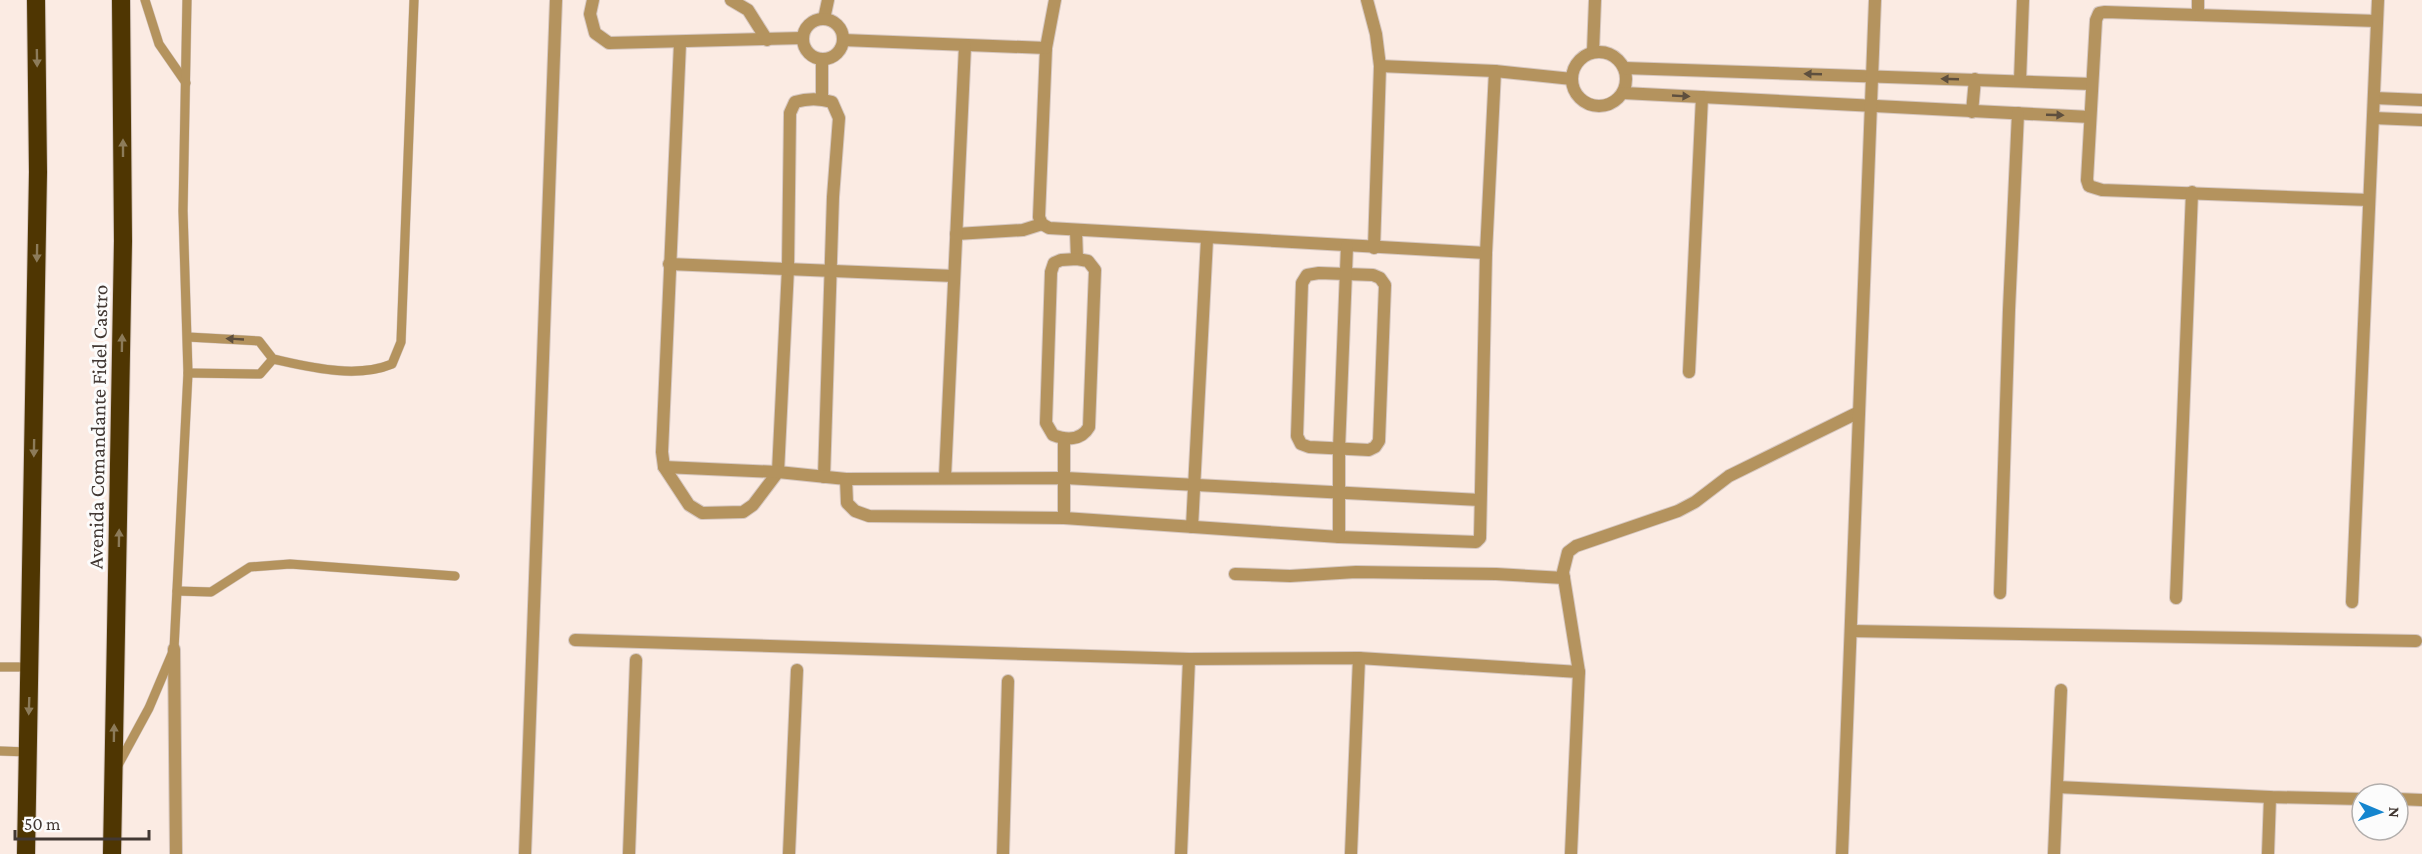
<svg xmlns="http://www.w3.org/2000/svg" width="2422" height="854" viewBox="0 0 2422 854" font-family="'Crimson Pro',serif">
	<rect width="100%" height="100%" fill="#fbebe3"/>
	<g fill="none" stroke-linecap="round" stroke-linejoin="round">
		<defs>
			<g id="service">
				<path d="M145 0 159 44 186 83"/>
				<path d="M188 337 259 341 273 359C310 367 356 379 392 364L401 342 414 0"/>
				<path d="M188 373 260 374 273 359"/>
				<path d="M177 591 211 592 250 567 290 564 455 576"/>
				<path d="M0 667H31"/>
				<path d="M0 751 28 752"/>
				<path d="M117 767 149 708 174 649 188 373 183 211 187 0"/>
			</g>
			<g id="minor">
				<path d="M593 0 590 14 595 33 609 43 803 38"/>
				<path d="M731 0 748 10 767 40"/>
				<path d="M1055 0 1046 48 1039 217 1042 224 1049 228 1486 253"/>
				<path d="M1367 0 1376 34 1380 66 1374 248"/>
				<path d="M2198 15V0"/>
				<path d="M824 19 828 0"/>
				<circle cx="823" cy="39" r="20"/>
				<path d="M843 40 1046 48"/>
				<path d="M680 43 662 452 664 467 689 505 702 513 743 512 753 505 778 472 788 268 790 113 795 102C808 98 819 98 832 102L839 118 833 197 824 477"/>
				<circle cx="1599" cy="79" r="27"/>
				<path d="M1593 52 1595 0"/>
				<path d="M1380 66 1495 71 1572 79"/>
				<path d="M1624 68 2092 84"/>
				<path d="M2020 81 2023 0"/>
				<path d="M1623 93 2090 117"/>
				<path d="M2374 98 2422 100"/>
				<path d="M822 99V59"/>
				<path d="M1972 112 1975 79"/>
				<path d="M2373 118 2422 120"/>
				<path d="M2369 200 2102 190 2089 186 2087 180 2096 20 2099 13 2105 12 2377 21"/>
				<path d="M1076 230 1077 259"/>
				<path d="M956 234 1023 230 1042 224"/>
				<path d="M1077 259 1088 261 1095 270 1089 427C1081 441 1066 440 1053 435L1046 423 1051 272 1054 263 1061 260Z"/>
				<path d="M669 264 954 276"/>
				<path d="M1319 273 1373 275 1380 278 1385 285 1379 441 1375 447 1369 450 1309 447 1301 444 1297 436 1302 283 1307 275Z"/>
				<path d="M1689 372 1702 97"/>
				<path d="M664 467 778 472 846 479 1065 478 1480 500"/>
				<path d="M945 477 965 46"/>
				<path d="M846 479 847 503 855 511 869 516 1064 518 1339 537 1476 542 1480 538 1486 253 1495 71"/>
				<path d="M1064 518V440"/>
				<path d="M1192 527 1207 239"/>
				<path d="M1339 537V449L1347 246"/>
				<path d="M1235 574 1290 576 1356 572 1496 574 1564 578"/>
				<path d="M2000 593 2009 310 2018 113"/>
				<path d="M2176 598 2192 192"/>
				<path d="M2352 602 2378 0"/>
				<path d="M1851 631 2416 641"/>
				<path d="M575 640 1189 659"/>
				<path d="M174 649 176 854"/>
				<path d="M2057 787 2270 797 2362 799"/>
				<path d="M2398 799 2422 800"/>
				<path d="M525 854 556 0"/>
				<path d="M629 854 636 660"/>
				<path d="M789 854 797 670"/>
				<path d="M1003 854 1008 681"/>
				<path d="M1181 854 1189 659 1359 658 1579 672"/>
				<path d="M1351 854 1359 658"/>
				<path d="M1571 854 1579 672 1563 572 1568 552 1576 546 1678 511 1695 502 1729 476 1859 412"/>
				<path d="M1842 854 1875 0"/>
				<path d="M2054 854 2061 690"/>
				<path d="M2268 854 2270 797"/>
			</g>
			<g id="motorway">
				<path d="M26 854 38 172 36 0"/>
				<path d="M112 854 123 241 121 0"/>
			</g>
		</defs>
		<use href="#service" stroke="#d6c7c0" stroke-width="10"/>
		<use href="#minor" stroke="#d6c7c0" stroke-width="14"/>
		<use href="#motorway" stroke="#d6c7c0" stroke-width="20"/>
		<use href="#service" stroke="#b4935e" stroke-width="9"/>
		<use href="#minor" stroke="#b4935e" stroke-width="12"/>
		<use href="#motorway" stroke="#4f3602" stroke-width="18"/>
	</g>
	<defs><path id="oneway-solid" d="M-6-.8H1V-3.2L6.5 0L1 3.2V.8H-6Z" transform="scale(1.5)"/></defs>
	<g fill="#8c7b5a">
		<use href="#oneway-solid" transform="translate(37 58) rotate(89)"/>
		<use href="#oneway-solid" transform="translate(123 148) rotate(-90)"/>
		<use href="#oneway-solid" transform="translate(37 253) rotate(91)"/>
		<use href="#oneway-solid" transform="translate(122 343) rotate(-89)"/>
		<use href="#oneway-solid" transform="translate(34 448) rotate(91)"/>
		<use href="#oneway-solid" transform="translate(119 538) rotate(-89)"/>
		<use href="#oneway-solid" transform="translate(29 706) rotate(92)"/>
		<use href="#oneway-solid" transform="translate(114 733) rotate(-89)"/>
	</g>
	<g fill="#5e4f3e">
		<use href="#oneway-solid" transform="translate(1813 74) rotate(-178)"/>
		<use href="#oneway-solid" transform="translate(1950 79) rotate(-178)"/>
		<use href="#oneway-solid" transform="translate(1681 96) rotate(3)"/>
		<use href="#oneway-solid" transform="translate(2055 115) rotate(2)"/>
		<use href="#oneway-solid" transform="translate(235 339) rotate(-177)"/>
	</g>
	<g text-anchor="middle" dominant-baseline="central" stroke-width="6" stroke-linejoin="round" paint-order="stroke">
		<g font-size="21" fill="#423833" stroke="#fcfcfc">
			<text transform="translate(98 427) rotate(-89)">Avenida Comandante Fidel Castro</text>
		</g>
	</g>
	<g transform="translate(2380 812) rotate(92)"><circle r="28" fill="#fcfcfc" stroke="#b2aeac" stroke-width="1.5"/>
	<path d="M0-4.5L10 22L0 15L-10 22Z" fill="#1585ce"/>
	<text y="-9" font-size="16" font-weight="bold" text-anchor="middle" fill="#423833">N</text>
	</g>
	<path d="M15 830v9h134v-9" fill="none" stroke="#423833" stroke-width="3"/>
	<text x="24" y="830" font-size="18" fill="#423833" stroke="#fcfcfc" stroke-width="4.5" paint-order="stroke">50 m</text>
</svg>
